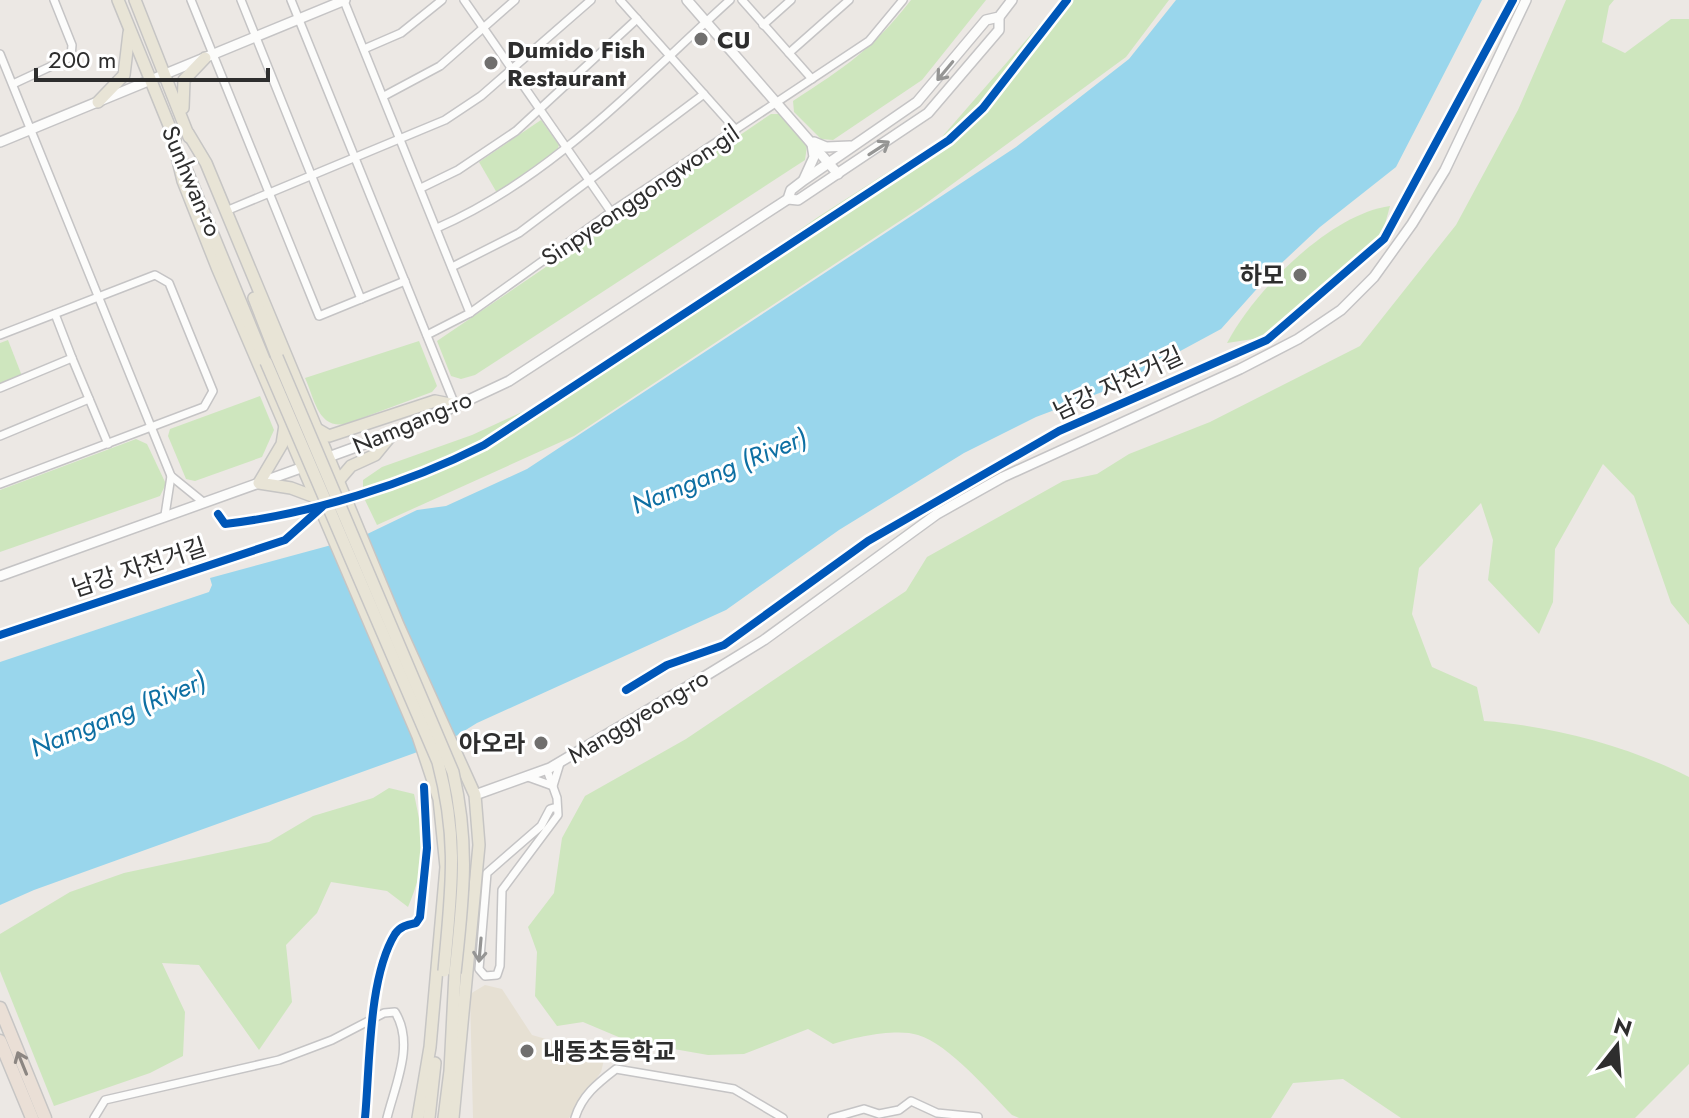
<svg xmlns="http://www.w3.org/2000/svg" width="1689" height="1118" viewBox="0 0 1689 1118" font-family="Jost,'Noto Sans KR',sans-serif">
	<rect width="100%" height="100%" fill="#ece8e4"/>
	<path fill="#e6e0d3" d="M485 985 502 989 532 1035 605 1056 601 1072 569 1118H473L470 994Z"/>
	<g fill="#cee6be">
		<path d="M911 0H986L922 80 833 140 821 139 794 112 793 101C845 67 872 50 911 0Z"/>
		<path d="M1061 0H1169L1126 57 921 207 574 436 377 525 363 496V480L382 467 472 435 576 387 818 217 941 138Z"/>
		<path d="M1566 0H1614L1609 6 1602 42 1625 53 1671 19H1689V625L1671 603 1634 496 1603 464 1555 549 1553 602 1539 634 1488 580 1493 540 1481 503 1419 568 1412 614 1432 667 1477 687 1484 721C1553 726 1628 746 1689 777V1064L1635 1118H1401L1343 1079 1293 1083 1271 1118H1019L1012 1115C988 1091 950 1045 918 1035 897 1028 855 1037 833 1044L808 1029 744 1054 708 1055 628 1041 583 1022 557 1026 535 996 537 952 528 927 554 893 562 838 585 796 686 739 906 591 927 557 1063 481 1097 474 1129 454 1210 422 1360 346 1456 225 1518 110Z"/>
		<path d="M771 114H780L807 146 805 160 475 375 461 379 451 376 437 341Z"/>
		<path d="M541 120 559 145 557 151 497 193 479 162Z"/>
		<path d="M1390 206 1382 235 1266 337 1227 343C1254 291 1330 214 1390 206Z"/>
		<path d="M8 340 22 376 0 384V343Z"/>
		<path d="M419 341 437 386 432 392 346 424C318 429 315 400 305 378Z"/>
		<path d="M260 396 274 430 262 457 195 481 186 479 168 436 170 429Z"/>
		<path d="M136 439 147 444 166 484 160 496 0 552V490Z"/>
		<path d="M389 788 414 794C424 840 427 863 408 907L387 891 331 882 317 913 286 945 292 1002 259 1050 199 965 162 963 185 1012 183 1056 150 1073 54 1106 0 971V934L70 892 124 873 269 842 313 816 373 798Z"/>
	</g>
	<path fill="#99d6ec" d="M1176 0H1482L1396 167 1320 227 1271 273 1221 329 1110 389 1036 417 964 453 839 530 726 610 477 723 448 741 34 890 0 905V662L209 592 212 585 210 578 361 537 417 510 446 506 527 469 1016 147 1129 59Z"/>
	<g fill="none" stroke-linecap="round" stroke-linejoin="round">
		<defs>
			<g id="minor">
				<path d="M191 0 319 316 405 281"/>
				<path d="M241 0 361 299"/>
				<path d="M291 0 455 405"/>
				<path d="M464 0 611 212"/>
				<path d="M620 0 736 130"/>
				<path d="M742 0 812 79"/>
				<path d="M344 1 470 313"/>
				<path d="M763 25 791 0"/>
				<path d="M364 49 401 33 442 0"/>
				<path d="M789 53 849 0"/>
				<path d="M0 54 171 476 203 502"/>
				<path d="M13 84 71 57 72 45 54 0"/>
				<path d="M384 96 440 66 515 0"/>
				<path d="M421 188 458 170 516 131 637 19"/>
				<path d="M226 211 445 120 481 96 591 0"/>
				<path d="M437 228C552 178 638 83 730 0"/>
				<path d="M452 267 519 233 704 94"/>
				<path d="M0 335 155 275 169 283 213 391 204 407 0 484"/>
				<path d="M427 335 470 313 611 212 869 41 903 0"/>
				<path d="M72 358 108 444"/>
				<path d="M0 388 72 358 55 314"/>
				<path d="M0 436 89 399"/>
				<path d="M165 515 171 476"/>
				<path d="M547 770 557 798 558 815 502 890 500 966 497 975 485 976 479 969 487 873 541 826 550 809 557 807"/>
				<path d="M528 777 553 786 560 763"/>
				<path d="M94 1118 105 1100 279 1060 332 1040 384 1013 395 1012C415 1044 395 1085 387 1118"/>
				<path d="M575 1118C582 1095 598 1083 616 1069L734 1089 783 1118"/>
				<path d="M832 1118 864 1109 879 1114 899 1110 911 1101 937 1113 978 1117"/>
			</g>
			<g id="tertiary">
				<path d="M687 0 838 174"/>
				<path d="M0 142 345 0"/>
				<path d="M814 142 826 147 850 146"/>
				<path d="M804 179 814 157 812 144"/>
				<path d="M788 199 798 200 928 113 999 30V17"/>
				<path d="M323 459 411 427 509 381 788 199 791 190 804 180 917 102 986 20 999 17 1012 0"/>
				<path d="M0 576 309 465"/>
				<path d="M475 795 550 768 707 675 764 640 937 514 1003 477 1240 369 1298 339 1341 310 1374 277 1412 224 1445 170 1526 0"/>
			</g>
			<g id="primary">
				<path d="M118 0 175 140"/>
				<path d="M135 0 189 137"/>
				<path d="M98 102 124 75 129 33"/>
				<path d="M183 108 184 80 205 58"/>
				<path d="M188 133 206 163 399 627 475 795 479 845 453 1118"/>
				<path d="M172 135 183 181 217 267 418 736 439 799 446 867 430 1047 418 1118"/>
				<path d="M184 164 264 359"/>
				<path d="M254 298 277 357"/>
				<path d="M285 425 282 444 259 483 291 488 315 497"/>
				<path d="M317 429 329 436 435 401 455 405"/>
				<path d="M339 480 351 466 375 455 393 433"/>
				<path d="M429 1118 435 1063"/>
				<path d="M444 1118 450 1071 455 973"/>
			</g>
			<g id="motorway">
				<path d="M0 1008 45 1118"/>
				<path d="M0 1041 32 1118"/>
			</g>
		</defs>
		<use href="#minor" stroke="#c5c4c5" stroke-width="10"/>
		<use href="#tertiary" stroke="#c5c4c5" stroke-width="12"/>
		<use href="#primary" stroke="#c6c5c4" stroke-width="14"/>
		<use href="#motorway" stroke="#c6c5c4" stroke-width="15"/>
		<use href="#minor" stroke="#fcfcfb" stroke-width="7"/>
		<use href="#tertiary" stroke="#fcfcfb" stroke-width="9"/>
		<use href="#primary" stroke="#e8e4d6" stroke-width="11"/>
		<use href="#motorway" stroke="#eadfd6" stroke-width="12"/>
		<defs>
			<g id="primary-bridge">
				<path d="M277 357 453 772C470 846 463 899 455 973"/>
				<path d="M266 362 438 762C459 842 451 891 444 971"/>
			</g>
		</defs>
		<use href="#primary-bridge" stroke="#c6c5c4" stroke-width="14" stroke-linecap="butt"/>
		<use href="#primary-bridge" stroke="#e8e4d6" stroke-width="11"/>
		<defs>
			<g id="cycleway">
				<path d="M218 514 225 524C311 514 407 484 484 445L949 140 983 108 1067 0"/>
				<path d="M0 635 285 540 322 507"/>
				<path d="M626 690 667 665 724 645 868 541 1059 431 1267 340 1384 239 1513 0"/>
				<path d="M365 1118C370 1066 368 978 395 934 401 926 407 925 416 923L420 917 427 848 424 787"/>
			</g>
		</defs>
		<use href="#cycleway" stroke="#fff" stroke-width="13"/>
		<use href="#cycleway" stroke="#0057b8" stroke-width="8"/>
	</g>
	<defs><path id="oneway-shaft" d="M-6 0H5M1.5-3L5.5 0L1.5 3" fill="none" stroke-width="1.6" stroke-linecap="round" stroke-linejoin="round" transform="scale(2)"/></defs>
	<g stroke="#959594">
		<use href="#oneway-shaft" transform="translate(945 71) rotate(130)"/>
		<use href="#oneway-shaft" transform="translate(879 148) rotate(-33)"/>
		<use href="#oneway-shaft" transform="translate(480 950) rotate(95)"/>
	</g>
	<use stroke="#8c8682" href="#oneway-shaft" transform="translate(22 1063) rotate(-112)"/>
	<g fill="#706f6e" stroke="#fff" stroke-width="3">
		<circle cx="701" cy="39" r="8"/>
		<circle cx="491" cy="63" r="8"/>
		<circle cx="1300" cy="275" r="8"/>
		<circle cx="541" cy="743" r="8"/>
		<circle cx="527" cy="1051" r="8"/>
	</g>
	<g text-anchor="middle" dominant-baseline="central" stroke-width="6" stroke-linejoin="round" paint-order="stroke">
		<g font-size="24" font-weight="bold" fill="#2e2e2e" stroke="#fff" text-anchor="start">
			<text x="717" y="39">CU</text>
			<text x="507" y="49">Dumido Fish<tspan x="507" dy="28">Restaurant</tspan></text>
			<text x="1284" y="275" text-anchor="end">하모</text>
			<text x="525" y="743" text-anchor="end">아오라</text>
			<text x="543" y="1051">내동초등학교</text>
		</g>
		<g font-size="24" fill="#2e2e2e" stroke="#fff">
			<text transform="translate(192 181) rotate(67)">Sunhwan-ro</text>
			<text transform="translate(640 195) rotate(-34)">Sinpyeonggongwon-gil</text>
			<text transform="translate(1118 383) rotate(-25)">남강 자전거길</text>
			<text transform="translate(412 422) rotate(-23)">Namgang-ro</text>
			<text transform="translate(139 567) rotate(-18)">남강 자전거길</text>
			<text transform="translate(638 716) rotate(-31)">Manggyeong-ro</text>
		</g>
		<g font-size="26" font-style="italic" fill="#0d6fa3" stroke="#fff">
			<text transform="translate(719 471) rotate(-22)">Namgang (River)</text>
			<text transform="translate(118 714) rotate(-22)">Namgang (River)</text>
		</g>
	</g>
	<g transform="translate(1617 1046) rotate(17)" stroke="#ffffff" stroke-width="6" paint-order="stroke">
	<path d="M0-6L14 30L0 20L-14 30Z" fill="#2e2e2e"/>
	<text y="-12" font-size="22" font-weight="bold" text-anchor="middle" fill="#2e2e2e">N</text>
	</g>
	<path d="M36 68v12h232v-12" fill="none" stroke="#2e2e2e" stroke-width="4"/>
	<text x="48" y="68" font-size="24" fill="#2e2e2e" stroke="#ffffff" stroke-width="6" paint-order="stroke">200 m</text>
</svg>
